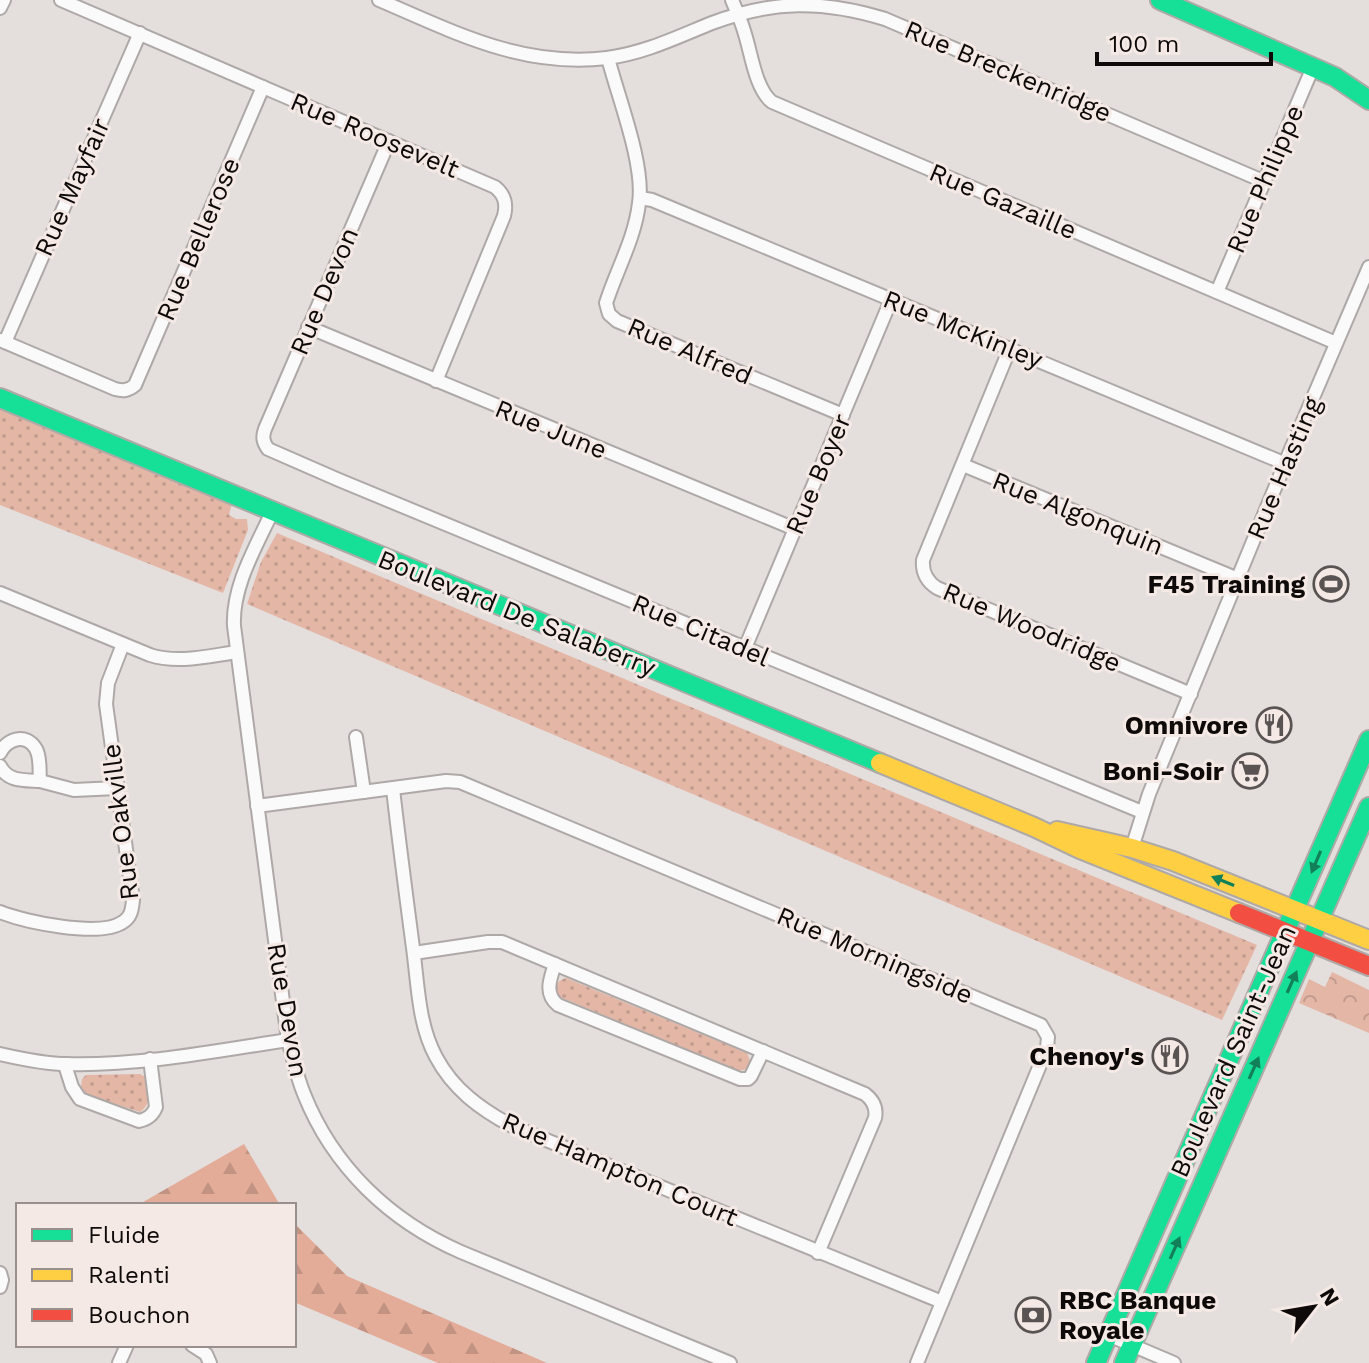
<svg xmlns="http://www.w3.org/2000/svg" width="1369" height="1363" viewBox="0 0 1369 1363" font-family="'Work Sans',sans-serif">
	<defs>
		<pattern id="grass-dots" width="8" height="8" patternUnits="userSpaceOnUse" patternTransform="scale(2)"><rect width="8" height="8" fill="#e4b6a6"/><path d="M2 2h.1M6 6h.1" fill="none" stroke="#c29b8e" stroke-width="1.8" stroke-linecap="round"/></pattern>
		<pattern id="forest-firs" width="22" height="20" patternUnits="userSpaceOnUse" patternTransform="scale(2)"><rect width="22" height="20" fill="#e3ac99"/><path d="M5 1l3.5 6h-7zM16 11l3.5 6h-7z" fill="#c29382"/></pattern>
		<pattern id="park-crowns" width="20" height="18" patternUnits="userSpaceOnUse" patternTransform="scale(2)"><rect width="20" height="18" fill="#e4b6a6"/><path d="M2 6a3 3 0 1 1 6 0M12 15a3 3 0 1 1 6 0" fill="none" stroke="#c29b8e"/></pattern>
	</defs>
	<rect width="100%" height="100%" fill="#e4dedc"/>
	<g fill="url(#grass-dots)">
		<path d="M0 407 232 503 229 515 236 519H247L248 530 223 593 0 505Z"/>
		<path d="M277 533 1257 945 1222 1020 247 604 261 562Z"/>
		<path d="M566 978 747 1053 751 1063 748 1069 738 1071 560 997C554 989 555 981 566 978Z"/>
		<path d="M140 1074 146 1077C148 1091 153 1103 140 1112L88 1095 81 1087 82 1079 86 1075Z"/>
	</g>
	<g fill="url(#forest-firs)">
		<path d="M244 1144 280 1205H138Z"/>
		<path d="M294 1223 347 1276 547 1363H438L294 1302Z"/>
	</g>
	<path fill="url(#park-crowns)" d="M1332 972 1369 990V1033L1299 1003 1309 979 1325 987Z"/>
	<g fill="none" stroke-linecap="round" stroke-linejoin="round">
		<defs>
			<g id="street">
				<path d="M61 0 495 187C505 195 507 204 504 216L436 381"/>
				<path d="M379 0C454 32 522 68 607 58 645 53 677 37 712 23 773 0 823 0 885 19L1263 181"/>
				<path d="M732 0C736 10 741 20 744 31 751 51 755 89 772 102L1336 343"/>
				<path d="M0 8 4 0"/>
				<path d="M608 58C618 97 645 165 639 203 635 238 617 269 606 303L609 314 617 321 843 415"/>
				<path d="M389 141 265 429C262 437 263 442 268 449L339 480 1142 812"/>
				<path d="M640 198 652 200 1286 464"/>
				<path d="M1217 292 1313 67"/>
				<path d="M308 327 795 529"/>
				<path d="M0 340 115 389C123 391 128 391 135 385L263 87"/>
				<path d="M5 342 140 33"/>
				<path d="M1010 348 923 560C922 572 926 581 937 588L1191 694"/>
				<path d="M963 465 1238 579"/>
				<path d="M272 512C256 547 232 586 234 626L288 1040C293 1058 297 1077 304 1094 333 1167 390 1221 461 1252L730 1363"/>
				<path d="M0 593 150 655C178 664 208 656 237 652"/>
				<path d="M745 648 891 300"/>
				<path d="M356 737 364 792"/>
				<path d="M0 753C7 739 26 732 36 749 41 758 39 771 40 781 24 780 8 782 0 766"/>
				<path d="M40 781 74 790 117 788"/>
				<path d="M393 789C399 842 406 895 413 948 418 984 418 1024 436 1057 453 1089 480 1109 512 1126L942 1302"/>
				<path d="M257 806 446 781 460 782 1041 1025 1048 1037 1047 1048 917 1363"/>
				<path d="M1132 848 1149 794 1291 449 1369 267"/>
				<path d="M0 912C25 922 100 938 123 922 131 917 132 910 133 900L106 704 108 683 123 644"/>
				<path d="M414 953 488 942H502L865 1094C873 1100 877 1108 875 1118L818 1253"/>
				<path d="M555 964C550 979 544 994 558 1005L740 1079H748L751 1076 763 1051"/>
				<path d="M0 1054C22 1059 45 1064 67 1064 139 1066 216 1051 288 1040"/>
				<path d="M65 1065 72 1087 80 1099 139 1121C148 1119 153 1115 156 1107L150 1059"/>
				<path d="M0 1273 2 1280 0 1287"/>
				<path d="M1108 1335 1174 1363"/>
				<path d="M192 1345 206 1354 210 1363"/>
				<path d="M119 1363 127 1345"/>
			</g>
			<g id="fast">
				<path d="M1160 0 1335 77 1369 100"/>
				<path d="M0 398 880 763"/>
				<path d="M1096 1363 1369 740"/>
				<path d="M1124 1363 1369 807"/>
			</g>
			<g id="slow">
				<path d="M880 763 1034 827 1080 849 1239 913"/>
				<path d="M1057 831 1132 848 1173 861 1369 940"/>
			</g>
			<path id="jam" d="M1239 913 1369 966"/>
		</defs>
		<use href="#street" stroke="#aea9a7" stroke-width="16"/>
		<use href="#fast" stroke="#aea9a7" stroke-width="22"/>
		<use href="#slow" stroke="#aea9a7" stroke-width="22"/>
		<use href="#jam" stroke="#aea9a7" stroke-width="22"/>
		<use href="#street" stroke="#fbfafa" stroke-width="12"/>
		<use href="#fast" stroke="#16e098" stroke-width="18"/>
		<use href="#slow" stroke="#ffcf43" stroke-width="18"/>
		<use href="#jam" stroke="#f24e42" stroke-width="18"/>
	</g>
	<defs><path id="oneway-solid" d="M-6-.8H1V-3.2L6.5 0L1 3.2V.8H-6Z" transform="scale(2)"/></defs>
	<g fill="#128058">
		<use href="#oneway-solid" transform="translate(1316 862) rotate(113)"/>
		<use href="#oneway-solid" transform="translate(1223 881) rotate(-158)"/>
		<use href="#oneway-solid" transform="translate(1292 982) rotate(-66)"/>
		<use href="#oneway-solid" transform="translate(1254 1068) rotate(-66)"/>
		<use href="#oneway-solid" transform="translate(1175 1248) rotate(-66)"/>
	</g>
	<defs>
		<symbol id="stadium-ring" viewBox="-11 -11 22 22"><circle r="9.5" fill="#f5e9e5" stroke="#595453" stroke-width="1.5"/><path d="M0-5a6.5 5 0 1 0 0 10a6.5 5 0 1 0 0-10ZM-3.5-1.8h7v3.6h-7Z" fill="#595453"/></symbol>
		<symbol id="restaurant-ring" viewBox="-11 -11 22 22"><circle r="9.5" fill="#f5e9e5" stroke="#595453" stroke-width="1.5"/><path d="M-5-6h1v4h1v-4h1v4h1v-4h1v5L-1.5 .5V6h-2V.5L-5-1ZM5-6V6H3V1.5H1.5Q1.5-4 5-6Z" fill="#595453"/></symbol>
		<symbol id="supermarket-ring" viewBox="-11 -11 22 22"><circle r="9.5" fill="#f5e9e5" stroke="#595453" stroke-width="1.5"/><path d="M-6-5.5h2.5l.6 2H6L4.5 2H-2.5L-4.4-4H-6ZM-1.5 3.2a1.3 1.3 0 1 0 .1 0ZM3 3.2a1.3 1.3 0 1 0 .1 0Z" fill="#595453"/></symbol>
		<symbol id="bank-ring" viewBox="-11 -11 22 22"><circle r="9.5" fill="#f5e9e5" stroke="#595453" stroke-width="1.5"/><path d="M-6-4H6V4H-6ZM0-2.3a2.3 2.3 0 1 0 0 4.6a2.3 2.3 0 1 0 0-4.6Z" fill="#595453"/></symbol>
	</defs>
	<g fill-rule="evenodd">
		<use href="#stadium-ring" x="1311" y="564" width="40" height="40"/>
		<use href="#restaurant-ring" x="1254" y="705" width="40" height="40"/>
		<use href="#supermarket-ring" x="1230" y="751" width="40" height="40"/>
		<use href="#restaurant-ring" x="1150" y="1036" width="40" height="40"/>
		<use href="#bank-ring" x="1013" y="1295" width="40" height="40"/>
	</g>
	<g text-anchor="middle" dominant-baseline="central" stroke-width="6" stroke-linejoin="round" paint-order="stroke">
		<g font-size="26" fill="#0e0a09" stroke="#f5e9e5">
			<text transform="translate(1008 71) rotate(23)">Rue Breckenridge</text>
			<text transform="translate(375 135) rotate(23)">Rue Roosevelt</text>
			<text transform="translate(1265 179) rotate(-67)">Rue Philippe</text>
			<text transform="translate(72 187) rotate(-66)">Rue Mayfair</text>
			<text transform="translate(1003 201) rotate(23)">Rue Gazaille</text>
			<text transform="translate(198 239) rotate(-67)">Rue Bellerose</text>
			<text transform="translate(324 291) rotate(-67)">Rue Devon</text>
			<text transform="translate(963 329) rotate(22)">Rue McKinley</text>
			<text transform="translate(690 351) rotate(23)">Rue Alfred</text>
			<text transform="translate(551 429) rotate(22)">Rue June</text>
			<text transform="translate(1284 468) rotate(-67)">Rue Hasting</text>
			<text transform="translate(818 474) rotate(-67)">Rue Boyer</text>
			<text transform="translate(1078 513) rotate(22)">Rue Algonquin</text>
			<text transform="translate(517 613) rotate(22)">Boulevard De Salaberry</text>
			<text transform="translate(1032 627) rotate(23)">Rue Woodridge</text>
			<text transform="translate(701 630) rotate(23)">Rue Citadel</text>
			<text transform="translate(120 822) rotate(-97)">Rue Oakville</text>
			<text transform="translate(875 955) rotate(23)">Rue Morningside</text>
			<text transform="translate(288 1010) rotate(80)">Rue Devon</text>
			<text transform="translate(1233 1051) rotate(-66)">Boulevard Saint-Jean</text>
			<text transform="translate(620 1169) rotate(23)">Rue Hampton Court</text>
		</g>
		<g font-size="26" font-weight="bold" fill="#0e0a09" stroke="#f5e9e5" text-anchor="end">
			<text x="1305" y="584">F45 Training</text>
			<text x="1248" y="725">Omnivore</text>
			<text x="1224" y="771">Boni-Soir</text>
			<text x="1144" y="1056">Chenoy's</text>
			<text x="1059" y="1300" text-anchor="start">RBC Banque<tspan x="1059" dy="30">Royale</tspan></text>
		</g>
	</g>
	<rect x="16" y="1203" width="280" height="144" fill="#f5e9e5" stroke="#99908d" stroke-width="2"/>
	<rect x="32" y="1229" width="40" height="12" fill="#16e098" stroke="#99908d" stroke-width="2"/>
	<text x="88" y="1243" font-size="24" fill="#0e0a09">Fluide</text>
	<rect x="32" y="1269" width="40" height="12" fill="#ffcf43" stroke="#99908d" stroke-width="2"/>
	<text x="88" y="1283" font-size="24" fill="#0e0a09">Ralenti</text>
	<rect x="32" y="1309" width="40" height="12" fill="#f24e42" stroke="#99908d" stroke-width="2"/>
	<text x="88" y="1323" font-size="24" fill="#0e0a09">Bouchon</text>
	<g transform="translate(1313 1307) rotate(59)" stroke="#f5e9e5" stroke-width="6" paint-order="stroke">
	<path d="M0-6L14 30L0 20L-14 30Z" fill="#0e0a09"/>
	<text y="-12" font-size="22" font-weight="bold" text-anchor="middle" fill="#0e0a09">N</text>
	</g>
	<path d="M1097 52v12h174v-12" fill="none" stroke="#0e0a09" stroke-width="4"/>
	<text x="1109" y="52" font-size="24" fill="#0e0a09" stroke="#f5e9e5" stroke-width="6" paint-order="stroke">100 m</text>
</svg>
